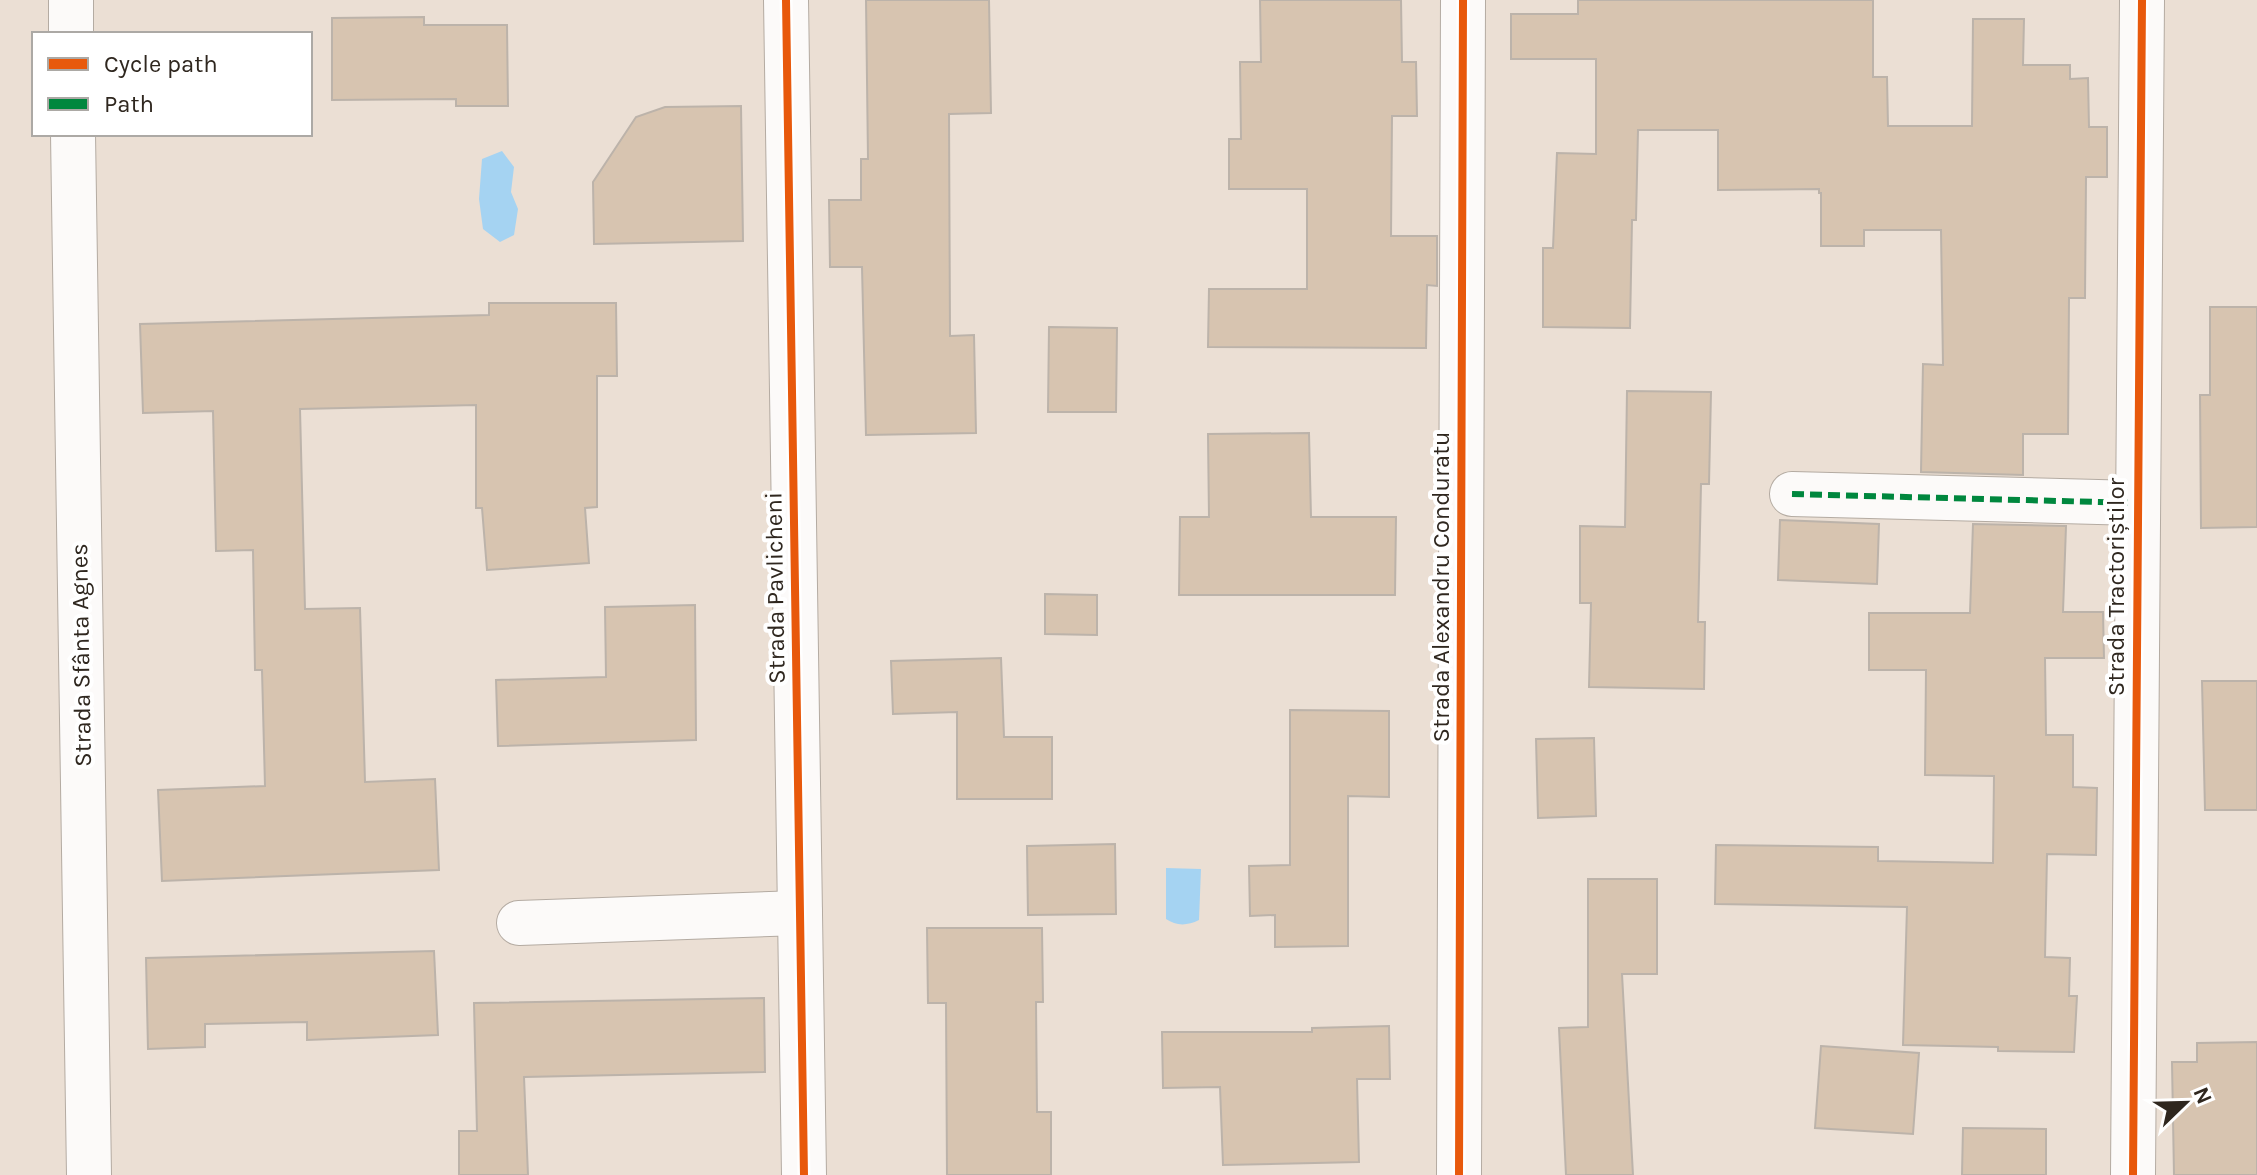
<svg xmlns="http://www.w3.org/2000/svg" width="2257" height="1175" viewBox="0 0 2257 1175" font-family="Karla,sans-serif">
	<rect width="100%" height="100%" fill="#ebdfd4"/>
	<g fill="#a5d3f2">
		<path d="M502 151 514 167 511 192 518 209 514 235 500 242 483 229 479 199 482 159Z"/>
		<path d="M1166 868 1201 869 1199 920C1187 926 1176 926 1166 919Z"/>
	</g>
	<g fill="#d7c4b0" stroke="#bcb3aa" stroke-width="2">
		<path d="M866 0H989L991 113 949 114 950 336 974 335 976 433 866 435 862 267H830L829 200H861V159H868Z"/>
		<path d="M1260 0H1401L1402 62H1416L1417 116H1392L1391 236H1437V286L1427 285 1426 348 1208 347 1209 289H1307V189H1229V139H1241L1240 62H1261Z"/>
		<path d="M1578 0H1873V77H1887L1888 126H1972L1973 19H2024L2023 65H2070V79L2088 78 2089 127H2107V177H2086L2085 298H2069L2068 434H2023V475L1921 472 1923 364 1943 365 1941 230H1864V246H1821V193H1819V189L1718 190V130H1638L1636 220H1632L1630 328 1543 327V248H1553L1557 153 1596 154V59H1511V14H1578Z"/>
		<path d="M424 17V25H507L508 106H456V99L332 100V18Z"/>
		<path d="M741 106 743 241 594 244 593 182 636 117 665 107Z"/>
		<path d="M489 303H616L617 376H597V507L585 508 589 563 487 570 482 508H476V405L300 409 305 609 360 608 365 782 435 779 439 870 162 881 158 790 265 786 262 670H255L253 550 216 551 213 411 143 413 140 324 489 315Z"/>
		<path d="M2210 307H2257V527L2201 528 2200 395H2210Z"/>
		<path d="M1049 327 1117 328 1116 412H1048Z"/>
		<path d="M1627 391 1711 392 1709 484H1701L1698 622H1705L1704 689 1589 687 1591 603H1580V526L1625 527Z"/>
		<path d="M1309 433 1311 517H1396L1395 595H1179L1180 517H1209L1208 434Z"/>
		<path d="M1780 520 1879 524 1877 584 1778 580Z"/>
		<path d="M1973 524 2066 526 2063 612H2103L2104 658H2045L2046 735H2073V787L2097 788 2096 855 2047 854 2045 957 2070 958 2069 996H2077L2074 1052 1998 1051V1047L1903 1045 1907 907 1715 904 1716 845 1878 847V861L1993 863 1994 776 1925 775 1926 670H1869V613H1970Z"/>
		<path d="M1045 594 1097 595V635L1045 634Z"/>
		<path d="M695 605 696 740 498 746 496 680 606 677 605 607Z"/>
		<path d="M1001 658 1004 737H1052V799H957V712L893 714 891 661Z"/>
		<path d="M2202 681H2257V810H2205Z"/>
		<path d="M1290 710 1389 711V797L1348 796V946L1275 947V915L1250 916 1249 866 1290 865Z"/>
		<path d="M1594 738 1596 816 1538 818 1536 739Z"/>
		<path d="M1115 844 1116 914 1028 915 1027 846Z"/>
		<path d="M1588 879H1657V974H1622L1633 1175H1566L1559 1028 1588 1027Z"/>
		<path d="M927 928H1042L1043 1002H1036L1037 1112H1051V1175H947L946 1003H928Z"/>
		<path d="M434 951 438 1035 307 1040V1022L205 1024V1047L148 1049 146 958Z"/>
		<path d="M764 998 765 1072 524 1077 528 1175H459V1131H477L474 1003Z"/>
		<path d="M1389 1026 1390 1079H1357L1359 1162 1223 1165 1220 1087 1163 1088 1162 1032H1312V1028Z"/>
		<path d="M2257 1042V1175H2174L2172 1062H2197V1043Z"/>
		<path d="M1821 1046 1919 1053 1913 1134 1815 1128Z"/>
		<path d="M1963 1128 2046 1129V1175H1962Z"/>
	</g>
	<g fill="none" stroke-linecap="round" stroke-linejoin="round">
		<defs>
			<g id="minor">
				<path d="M71 0V34"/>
				<path d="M786 0 804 1175"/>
				<path d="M73 134 89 1175"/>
				<path d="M1792 494 2136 503"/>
				<path d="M519 923 800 913"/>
				<path d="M1459 1175 1463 0"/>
				<path d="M2133 1175 2142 0"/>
			</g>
		</defs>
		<use href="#minor" stroke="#b4aba2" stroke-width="46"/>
		<use href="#minor" stroke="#fcfaf9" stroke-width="44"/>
		<path stroke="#00873e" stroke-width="6" stroke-dasharray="12 6" stroke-linecap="butt" d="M1792 494 2136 503"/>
		<defs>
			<g id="cycleway">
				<path d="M786 0 804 1175"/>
				<path d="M1459 1175 1463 0"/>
				<path d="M2133 1175 2142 0"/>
			</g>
		</defs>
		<use href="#cycleway" stroke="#fff" stroke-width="13"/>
		<use href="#cycleway" stroke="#e8590c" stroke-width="8"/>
	</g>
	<g text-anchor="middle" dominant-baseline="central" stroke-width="8" stroke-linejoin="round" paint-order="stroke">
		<g font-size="24" fill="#2f271f" stroke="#fff">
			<text transform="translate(1441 587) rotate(-90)">Strada Alexandru Conduratu</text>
			<text transform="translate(2116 587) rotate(-90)">Strada Tractoriștilor</text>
			<text transform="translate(775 588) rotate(-91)">Strada Pavlicheni</text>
			<text transform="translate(81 655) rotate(-91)">Strada Sfânta Agnes</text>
		</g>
	</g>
	<rect x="32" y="32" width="280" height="104" fill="#ffffff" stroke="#aca9a5" stroke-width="2"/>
	<rect x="48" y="58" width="40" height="12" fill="#e8590c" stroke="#aca9a5" stroke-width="2"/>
	<text x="104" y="72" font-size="24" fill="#2f271f">Cycle path</text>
	<rect x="48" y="98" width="40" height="12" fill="#00873e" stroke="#aca9a5" stroke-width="2"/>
	<text x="104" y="112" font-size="24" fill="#2f271f">Path</text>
	<g transform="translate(2185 1103) rotate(67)" stroke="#ffffff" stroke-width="6" paint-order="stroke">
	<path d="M0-6L14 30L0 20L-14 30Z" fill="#2f271f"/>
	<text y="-12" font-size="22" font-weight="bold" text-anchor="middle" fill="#2f271f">N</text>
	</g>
</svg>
